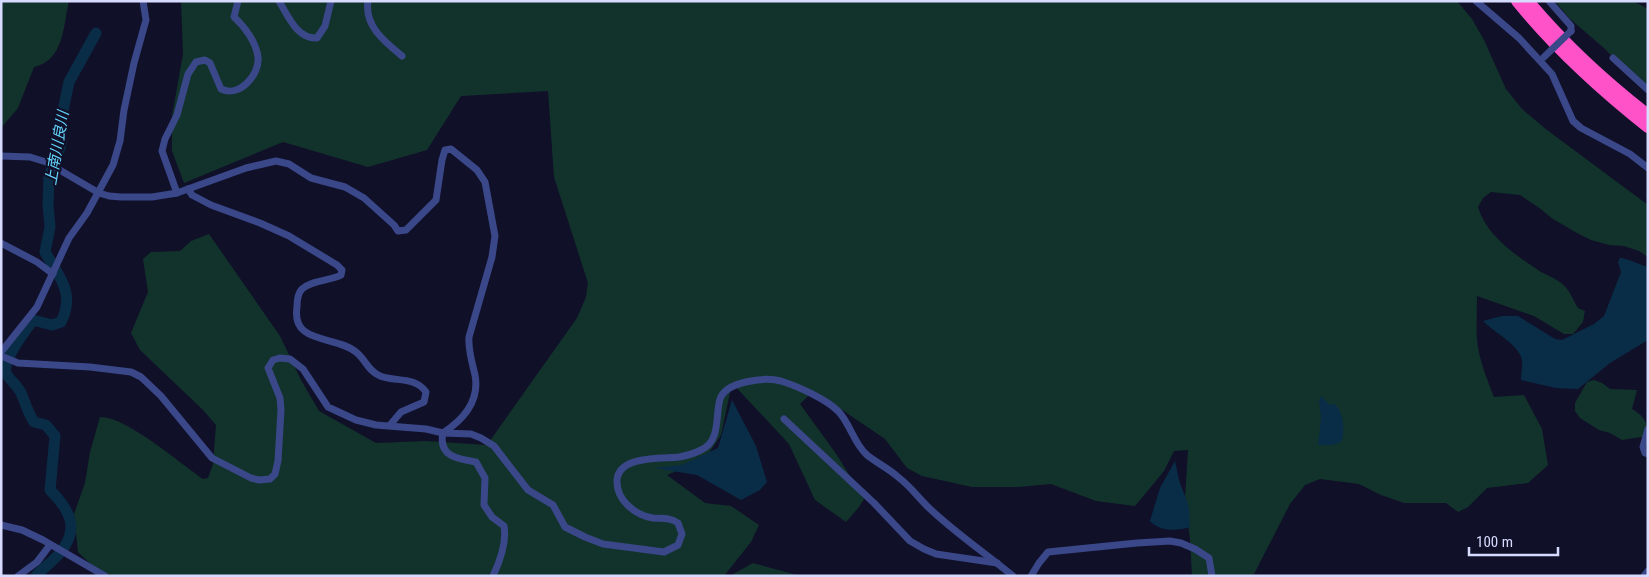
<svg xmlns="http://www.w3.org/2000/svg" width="1649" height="577" viewBox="0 0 1649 577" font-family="'Roboto Condensed','Noto Sans JP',sans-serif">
	<rect width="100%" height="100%" fill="#101029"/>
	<g fill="#12332b">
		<path d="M1 1H69C63 27 64 60 34 67L18 108 1 128Z"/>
		<path d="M181 1H1457L1472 19 1484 40 1506 89 1522 109 1547 130 1648 205V257L1639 251 1624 246 1609 245 1591 240 1577 233 1553 219 1538 207 1520 195 1491 192 1483 198 1478 207C1486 235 1514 254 1538 270 1545 275 1554 277 1561 283 1570 289 1572 299 1578 308L1585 311 1583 322 1573 334H1564L1534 316 1477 296C1477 311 1476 326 1477 340 1479 360 1487 379 1494 397L1524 395 1542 429 1548 465 1528 483 1487 488 1468 507 1458 512 1446 503H1404L1381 495 1359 484 1320 479 1305 485 1290 504 1253 576H1192L1190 539 1185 499 1188 450 1174 451 1164 471 1135 506 1096 501 1051 484 1018 487H972L922 476 907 468 885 439 829 401 811 393 800 404 837 455 864 499 859 507 846 522 815 500 789 444 732 383 721 435 705 459 667 475 705 503 731 506 759 525 751 542 724 576H103L78 552 74 514 85 483 90 452 100 417C125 416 180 463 203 479L208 478 213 464 216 425 203 410 140 350 131 333 148 292 143 259 151 252 180 251 191 241 209 234 280 336 301 380 319 411 376 443 426 441 487 445 577 318 586 297 588 283 554 177 548 91 461 96 427 150 368 167 283 142 184 183 172 151V116L183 54Z"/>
		<path d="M1555 1H1633L1648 9V93L1604 48 1569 18Z"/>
		<path d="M1594 380 1602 383 1610 389 1637 390 1632 409C1649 419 1648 427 1648 448L1641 437 1622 440 1610 433 1599 430 1580 418 1575 411V403L1587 382Z"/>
		<path d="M753 563 793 574 805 576H730Z"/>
	</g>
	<g fill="#0a2d47">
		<path d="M1620 258C1627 258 1640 265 1648 267V340L1610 363 1578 389 1556 388 1521 380C1521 374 1523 366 1522 360 1519 344 1493 332 1483 321L1502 316H1518L1555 339 1562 340 1594 324 1604 316 1621 272 1618 262Z"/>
		<path d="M1321 396 1330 405 1335 404C1343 412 1346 432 1341 442L1333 445H1318L1321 418 1319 401Z"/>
		<path d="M732 400 756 446 767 482 760 490 741 500 697 475 654 468 682 465 718 448Z"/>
		<path d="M1175 461 1179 480 1189 507 1190 527C1176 531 1160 532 1150 521L1160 488Z"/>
	</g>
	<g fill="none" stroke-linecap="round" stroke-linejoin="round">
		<path stroke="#0a2d47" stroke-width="11" d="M36 576C43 568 52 562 59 554 80 530 71 511 50 490L55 436 46 425 34 422C27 411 26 404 21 393 18 386 11 381 7 375 0 361 25 332 33 320L52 325 61 322C76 293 58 275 45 252L50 227 48 204 49 177 61 145 60 125 69 82 96 33"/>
		<g stroke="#3a4788" stroke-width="7">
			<path d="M279 1C288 16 297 39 317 38L325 26 331 1"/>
			<path d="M368 1C364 26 385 42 402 56"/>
			<path d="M1476 1 1519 38 1552 74 1573 121 1581 128 1630 154 1648 168"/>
			<path d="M1549 1 1571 26V31"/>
			<path d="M1613 58 1648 90"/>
			<path d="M1 156 30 157 46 162 99 193 109 196 121 197H152L177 193 246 168 276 161 289 164 311 178 345 187 364 198 394 225 398 231 406 230 436 200 442 160 445 150 451 149 477 170 485 182 495 236 492 257 469 337C468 350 472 362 475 375 480 401 463 420 443 433 438 456 457 459 476 462L485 478 484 505 492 517 504 526C507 542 500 561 493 576"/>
			<path d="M188 189 192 195 211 205 260 223 289 236 337 265 342 270 341 275C330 281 312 280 302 289 298 293 297 301 297 307 291 345 336 335 356 352 366 360 368 371 380 376 395 382 415 376 426 392L424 402 401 412 390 425"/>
			<path d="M177 193 162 151 165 139 177 115 188 74 196 62 205 60 210 63 221 89C239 98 260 75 258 57 256 42 245 27 234 17L238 1"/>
			<path d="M1 243 37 262 53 274"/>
			<path d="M1 352 37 307 69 238 87 213 113 165 120 141 124 110 134 63 146 20 143 1"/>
			<path d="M1 356 18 363 90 367 131 372 141 377 161 396 212 458 251 478 259 480 270 479 275 474 278 461 281 410 280 398 268 368 273 360 280 358 290 359 303 369 328 407 356 420 376 425 426 429 443 433 471 434 481 438 494 446 528 490 553 505 565 527 585 537 603 544 664 552 678 545 682 534 678 523C670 517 662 519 653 518 634 515 616 499 617 480 619 455 662 459 679 457 685 456 695 453 701 450 721 441 715 416 720 399 726 381 765 377 781 381 797 386 826 399 838 411 850 423 854 444 867 455 877 463 889 469 898 477 909 485 918 497 928 507 954 532 985 553 1013 576"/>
			<path d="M784 419 874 503 910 541 924 549 936 554 997 563"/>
			<path d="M1648 429 1643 447 1645 453 1648 454"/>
			<path d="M1 525 22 530 43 540 105 576"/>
			<path d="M18 576 37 562 50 545"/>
			<path d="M1031 576 1039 563 1048 552 1137 543 1170 541 1181 543 1195 549 1209 558 1212 576"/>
			<path d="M1644 576 1648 571"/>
		</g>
		<g stroke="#ff52c8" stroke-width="12">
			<path d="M1517 1C1556 49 1600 89 1648 127"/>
			<path d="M1528 1C1564 44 1604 81 1648 115"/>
		</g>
		<path stroke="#3a4788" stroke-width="7" d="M1544 57 1571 31"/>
	</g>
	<g text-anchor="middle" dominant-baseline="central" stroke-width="4.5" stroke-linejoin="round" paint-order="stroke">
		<g font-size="15" font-style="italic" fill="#65d7ff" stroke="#101029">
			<text transform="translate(57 148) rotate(-80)">上南川良川</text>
		</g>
	</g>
	<rect width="1649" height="577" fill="none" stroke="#d7dbff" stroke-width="5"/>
	<path d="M1469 547v8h89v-8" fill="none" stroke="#d7dbff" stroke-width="2.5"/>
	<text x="1476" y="547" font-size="15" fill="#d7dbff" stroke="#101029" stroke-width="4" paint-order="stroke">100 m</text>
</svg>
